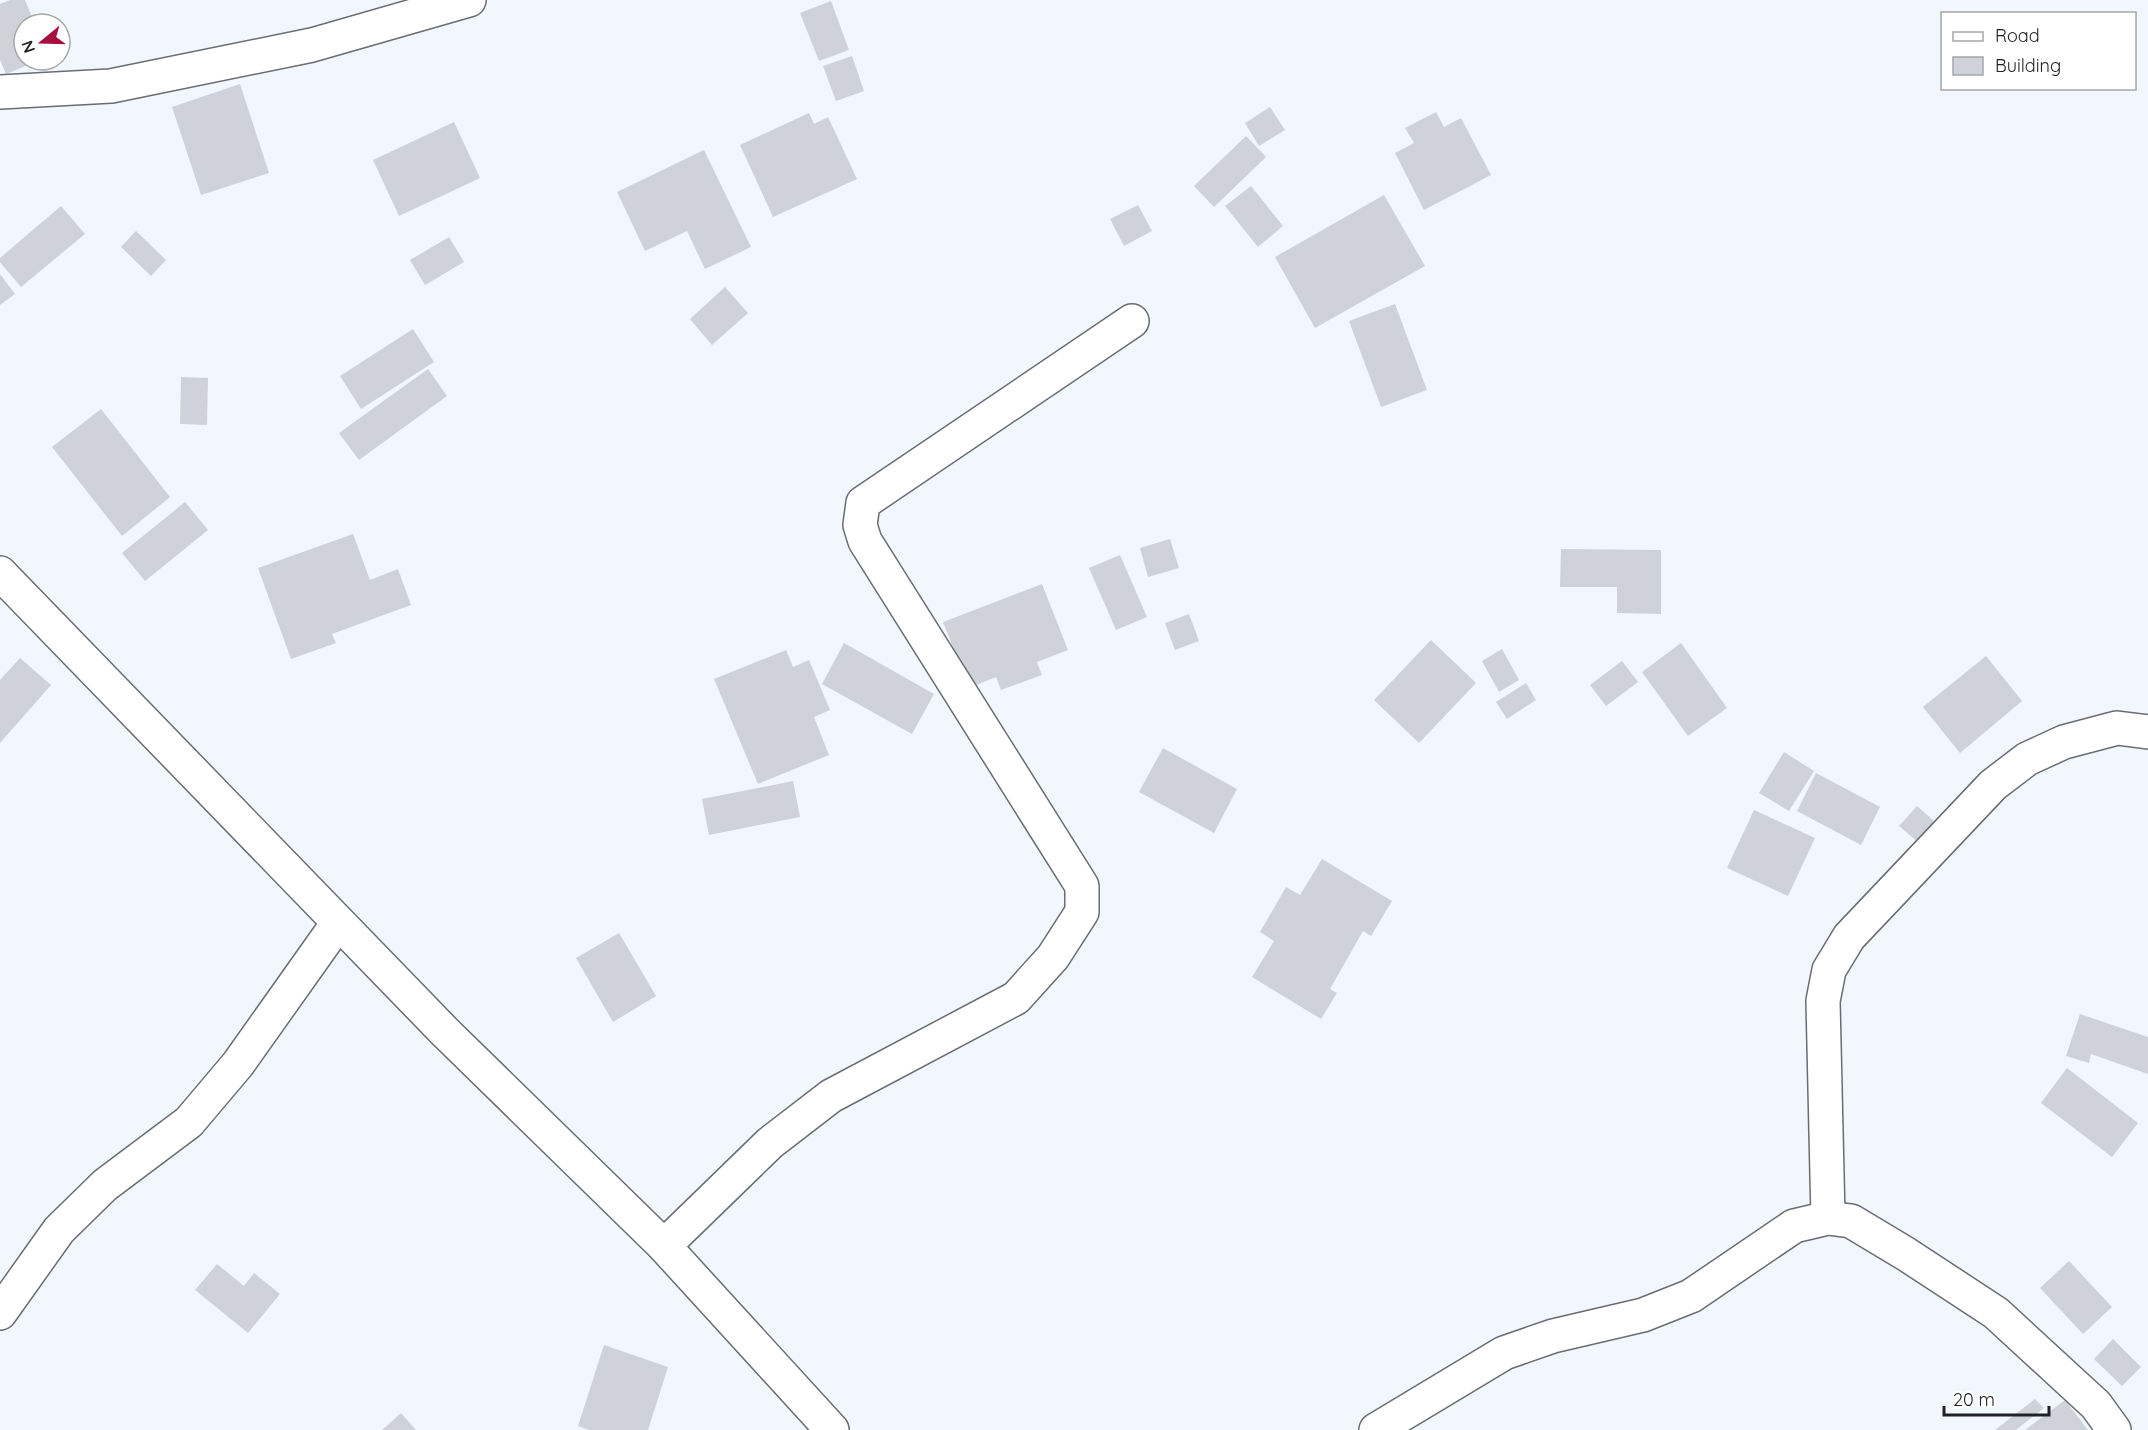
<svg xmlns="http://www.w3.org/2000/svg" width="2148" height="1430" viewBox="0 0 2148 1430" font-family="Quicksand,sans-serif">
	<rect width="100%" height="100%" fill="#f2f7fd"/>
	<g fill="#cfd3d9">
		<path d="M10 0H25L35 24H24V60H40L6 74 0 60V4Z"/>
		<path d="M831 1 849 50 819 61 800 13Z"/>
		<path d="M852 56 864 91 836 101 823 66Z"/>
		<path d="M240 84 269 173 201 195 172 107Z"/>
		<path d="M1270 107 1285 130 1259 146 1245 123Z"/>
		<path d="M1436 112 1444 127 1461 118 1491 175 1424 210 1395 153 1414 143 1405 128Z"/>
		<path d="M809 113 814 124 828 117 857 179 773 217 740 145Z"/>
		<path d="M454 122 480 178 399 216 373 160Z"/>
		<path d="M1246 136 1266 157 1214 207 1194 186Z"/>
		<path d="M704 150 751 247 705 269 687 231 645 251 617 192Z"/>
		<path d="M1251 186 1283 226 1258 247 1225 206Z"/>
		<path d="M1384 195 1425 266 1315 328 1275 257Z"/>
		<path d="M1138 205 1152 231 1124 246 1110 219Z"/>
		<path d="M61 206 85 234 21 287 0 262V258Z"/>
		<path d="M136 231 166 260 151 276 121 247Z"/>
		<path d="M449 237 464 262 425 285 410 260Z"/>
		<path d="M0 274 15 294 0 305Z"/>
		<path d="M725 287 748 313 712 345 690 319Z"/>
		<path d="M1395 304 1427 390 1381 407 1349 321Z"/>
		<path d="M413 329 434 362 361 409 340 376Z"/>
		<path d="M428 369 447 396 359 460 339 433Z"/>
		<path d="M181 377 208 378 207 425 180 424Z"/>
		<path d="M101 409 170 497 122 536 52 447Z"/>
		<path d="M185 502 208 530 145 581 122 553Z"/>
		<path d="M353 534 370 580 398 569 411 605 332 634 336 643 291 659 258 568Z"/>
		<path d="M1170 539 1179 568 1148 577 1140 548Z"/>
		<path d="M1561 549 1661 550V614L1617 613V587H1560Z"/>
		<path d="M1120 555 1147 617 1116 630 1089 568Z"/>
		<path d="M1042 584 1068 650 1037 662 1042 675 1001 690 996 677 969 688 943 622Z"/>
		<path d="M1189 614 1199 641 1175 650 1165 623Z"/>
		<path d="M1431 640 1476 683 1419 743 1374 700Z"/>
		<path d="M844 643 934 694 912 734 822 684Z"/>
		<path d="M1681 643 1727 708 1688 736 1642 672Z"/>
		<path d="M1502 649 1519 680 1499 692 1482 661Z"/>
		<path d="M786 650 793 667 809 660 830 710 814 717 829 755 758 784 714 679Z"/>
		<path d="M1986 656 2022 701 1960 753 1923 707Z"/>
		<path d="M20 658 51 685 0 743V680Z"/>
		<path d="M1622 661 1638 682 1606 706 1590 685Z"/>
		<path d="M1526 683 1536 700 1507 719 1496 702Z"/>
		<path d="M1163 748 1237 789 1214 833 1139 792Z"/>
		<path d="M1784 752 1814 771 1789 811 1759 793Z"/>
		<path d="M1816 773 1880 807 1861 845 1797 811Z"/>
		<path d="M793 781 800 817 709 835 702 799Z"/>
		<path d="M1917 806 1935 822 1918 842 1899 826Z"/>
		<path d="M1754 810 1815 838 1788 896 1727 868Z"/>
		<path d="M1322 859 1392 901 1371 936 1363 931 1330 989 1337 993 1321 1019 1252 977 1274 941 1260 932 1286 887 1300 895Z"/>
		<path d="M619 933 656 996 613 1022 576 958Z"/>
		<path d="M2080 1014 2148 1037V1074L2091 1054 2089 1063 2066 1056Z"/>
		<path d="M2067 1068 2138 1123 2112 1157 2041 1103Z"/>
		<path d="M2069 1261 2112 1307 2083 1334 2040 1288Z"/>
		<path d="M217 1264 244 1286 254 1273 280 1294 248 1333 195 1290Z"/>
		<path d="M2113 1339 2141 1367 2122 1386 2094 1359Z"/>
		<path d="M604 1345 668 1367 648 1430H589L578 1426Z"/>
		<path d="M2035 1399 2044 1408 2016 1430H1995Z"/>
		<path d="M2065 1400 2088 1430H2025Z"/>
		<path d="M401 1413 416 1430H382Z"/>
	</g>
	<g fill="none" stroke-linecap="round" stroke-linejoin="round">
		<defs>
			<g id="street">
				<path d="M0 92 111 86 312 45 469 0"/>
				<path d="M1828 1218 1823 1001 1829 970 1849 937 1993 785 2027 759 2064 742 2117 728 2148 732"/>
				<path d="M664 1246 770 1143 831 1096 1016 998 1053 957 1082 912V886L865 541 860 525 863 503 1132 321"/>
				<path d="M0 1313 59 1230 105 1185 189 1122 238 1064 338 923"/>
				<path d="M1376 1430 1504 1353 1553 1336 1643 1315 1691 1296 1794 1226 1828 1218 1851 1221 1906 1254 1996 1313 2096 1405 2114 1430"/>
			</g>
			<path id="secondary" d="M0 573 445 1032 664 1246 832 1430"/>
		</defs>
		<use href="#street" stroke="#696d72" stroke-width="36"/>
		<use href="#secondary" stroke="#696d72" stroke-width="36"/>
		<use href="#street" stroke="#fff" stroke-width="33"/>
		<use href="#secondary" stroke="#fff" stroke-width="33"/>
	</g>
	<rect x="1941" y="12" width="195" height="78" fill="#ffffff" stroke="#a6a7a7" stroke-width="1.5"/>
	<rect x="1953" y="32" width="30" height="9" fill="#ffffff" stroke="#a6a7a7" stroke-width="1.5"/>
	<text x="1995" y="42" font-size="18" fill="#212224">Road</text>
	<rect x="1953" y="57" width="30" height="18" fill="#cfd3d9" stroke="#a6a7a7" stroke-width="1.5"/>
	<text x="1995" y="72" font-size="18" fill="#212224">Building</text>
	<g transform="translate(42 42) rotate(251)"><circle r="28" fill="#ffffff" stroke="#a6a7a7" stroke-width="1.5"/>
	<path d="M0-4.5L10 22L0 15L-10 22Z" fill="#a70f3f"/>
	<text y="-9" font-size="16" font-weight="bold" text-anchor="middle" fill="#212224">N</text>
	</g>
	<path d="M1944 1406v9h105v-9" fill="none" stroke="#212224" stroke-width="3"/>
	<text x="1953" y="1406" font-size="18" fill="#212224" stroke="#ffffff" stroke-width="4.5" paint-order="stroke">20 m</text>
</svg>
